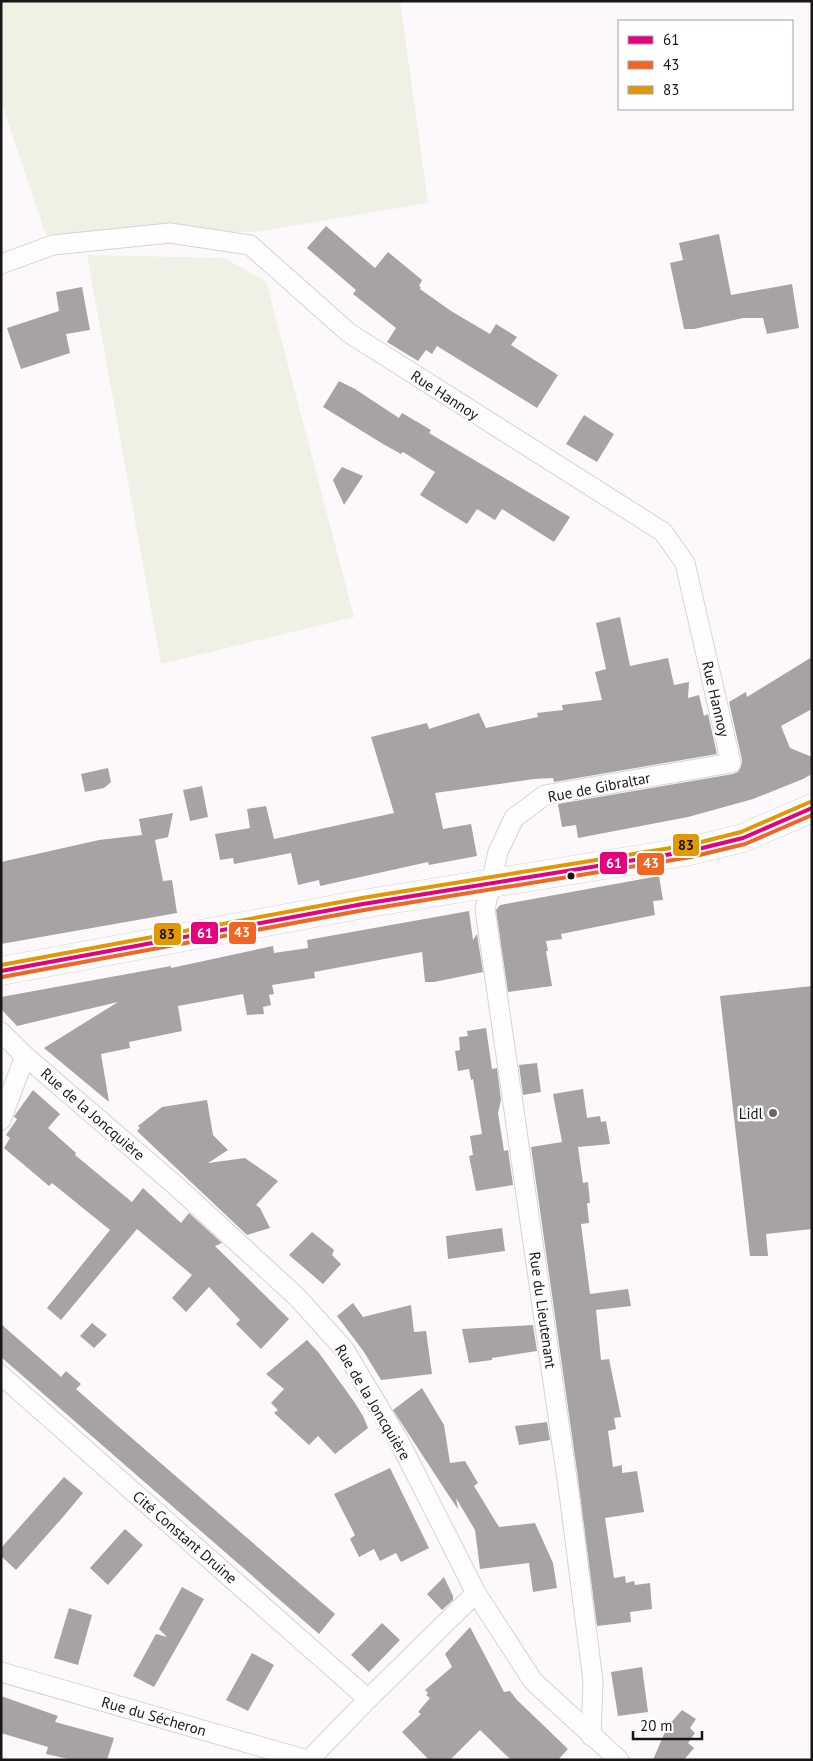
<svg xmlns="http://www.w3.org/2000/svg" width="813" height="1761" viewBox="0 0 813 1761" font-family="'PT Sans',sans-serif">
	<rect width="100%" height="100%" fill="#fcf8fc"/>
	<g fill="#eef1e3">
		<path d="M1 1H400L428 203 256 232H79L46 235 1 101Z"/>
		<path d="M87 255 224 258 266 281 354 617 161 664Z"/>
	</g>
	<g fill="#a7a3a5">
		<path d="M326 226 375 268 388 252 422 280 419 286 421 287 420 289 451 311 490 334 496 324 517 337 511 345 558 375 537 408 437 346 432 354 426 350 418 361 387 342 396 328 353 294 356 290 307 248Z"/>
		<path d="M719 234 731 295 792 284 799 328 767 334 763 318H743L694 329H684L670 263 683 260 679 243Z"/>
		<path d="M82 287 90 330 66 334 70 353 21 369 7 328 59 311 56 292Z"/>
		<path d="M339 381 355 389 399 418 402 413 431 430 429 433 570 517 554 542 502 509 495 520 477 509 467 524 420 495 435 472 403 452 401 454 383 444 323 407Z"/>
		<path d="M584 415 614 434 597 462 566 444Z"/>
		<path d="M342 467 363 476 344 505 333 480Z"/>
		<path d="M620 617 630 666 668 658 674 685 689 682 688 698 699 695 704 716 708 714 717 754 554 782 553 778 534 779 435 793 443 829 471 824 477 856 429 865 428 862 320 886 319 880 298 885 291 853 234 864 233 858 220 860 215 834 250 828 247 809 266 806 274 839 394 813 371 737 427 723 429 729 479 713 486 728 538 717 537 713 563 710 562 705 602 700 595 672 606 669 596 623Z"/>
		<path d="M812 657V709L781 726 790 748 812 757V774L803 779 753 799 688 817 578 838 576 825 562 827 558 804 733 774 738 772 741 767 742 760 729 702 746 692 747 697Z"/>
		<path d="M108 768 111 782 104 788 85 792 81 774Z"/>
		<path d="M202 786 208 817 190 821 183 790Z"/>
		<path d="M173 813 168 837 155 840 163 881 172 880 177 913 1 944V862L99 840 142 835 139 819Z"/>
		<path d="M659 876 663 900 653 901 655 915 561 934 562 939 546 941 548 951H546L552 986 508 992 496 910 500 905Z"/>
		<path d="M469 911 473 940 477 934 483 972 434 982H425L422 952 314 972 315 978 272 985 274 994 269 995 271 1005 263 1007 264 1014 247 1015 243 994 178 1006 182 1031 129 1042 130 1048 101 1054 109 1102 44 1048 118 1002 17 1026 1 1009V997L171 966V968L273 946 274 953 308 948 307 940Z"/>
		<path d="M812 986V1229L766 1234 768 1256H750L720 996Z"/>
		<path d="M486 1028 492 1069 497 1068 501 1100 498 1113 504 1151 508 1150 513 1185 476 1191 469 1156 473 1155 470 1136 482 1134 473 1079 471 1080 469 1069 458 1071 455 1051 460 1050 459 1037 468 1036 467 1031Z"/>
		<path d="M537 1063 541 1092 523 1095 519 1065Z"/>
		<path d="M583 1089 587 1118 600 1116 601 1122 606 1121 610 1144 578 1147 583 1183 588 1182 590 1203H587L589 1223 581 1224 590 1294 628 1289 631 1306 596 1310 601 1360 609 1359 621 1417 614 1418 616 1429 608 1431 613 1467 622 1465V1473L637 1471 644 1512 605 1518 614 1578 625 1576 626 1583 634 1581 635 1585 650 1583 652 1609 630 1612 631 1622 597 1626 577 1471 531 1147 562 1142 553 1094Z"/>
		<path d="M33 1090 60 1114 48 1128 76 1153 75 1155 132 1202 143 1188 181 1223 189 1213 222 1243 215 1246 289 1319 261 1349 236 1324 240 1320 209 1287 186 1312 172 1298 192 1275 137 1229 61 1320 47 1308 110 1230 52 1183 49 1186 4 1148 10 1138 6 1135 17 1119 14 1117 15 1115Z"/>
		<path d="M207 1100 213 1135 228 1150 208 1163 245 1158 278 1181 256 1205 260 1208 270 1228 247 1235 137 1131 140 1128 138 1126 162 1107Z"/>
		<path d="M502 1228 505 1251 448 1259 446 1236Z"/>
		<path d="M312 1232 334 1250 332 1255 341 1264 323 1284 289 1255Z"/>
		<path d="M353 1303 363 1317 411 1305 414 1332 426 1331 432 1374 381 1380 364 1352 337 1316Z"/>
		<path d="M92 1323 107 1335 94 1348 80 1336Z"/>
		<path d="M1 1324 59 1375 61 1377 66 1371 81 1384 76 1389 119 1427 335 1614 319 1634 1 1357Z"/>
		<path d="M533 1325 537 1351 492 1358V1360L469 1363 462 1329Z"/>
		<path d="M307 1340 319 1353 355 1403 363 1416 368 1428 335 1454 318 1436 309 1445 274 1413 278 1410 271 1403 284 1389 266 1374Z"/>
		<path d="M422 1388 444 1425 450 1463 465 1461 478 1483 474 1486 499 1527 535 1523 553 1563 557 1588 533 1592 529 1563 480 1569 475 1530 456 1498 458 1509 451 1499 393 1410Z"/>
		<path d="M547 1422 550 1440 519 1445 515 1426Z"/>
		<path d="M390 1468 429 1548 401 1562 396 1553 380 1561 374 1549 359 1557 350 1539 355 1535 334 1494Z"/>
		<path d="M64 1477 83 1493 63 1517 16 1570 1 1556V1548Z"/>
		<path d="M125 1529 143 1545 108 1585 90 1568Z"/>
		<path d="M444 1577 453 1596V1600L442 1610 427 1594Z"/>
		<path d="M182 1587 204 1599 154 1687 133 1676 156 1634 167 1637 159 1629Z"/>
		<path d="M69 1608 92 1615 78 1665 54 1658Z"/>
		<path d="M382 1623 400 1640 369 1672 351 1655Z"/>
		<path d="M470 1627 504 1692 510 1691 517 1700 568 1749 558 1760H511L480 1730 450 1760H429L402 1732 421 1714 418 1712 430 1698 426 1695 428 1693 425 1690 452 1667 445 1654Z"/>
		<path d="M252 1653 274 1665 248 1711 226 1700Z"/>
		<path d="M642 1667 648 1712 618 1716 611 1672Z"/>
		<path d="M1 1696 58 1716 55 1722 114 1738 107 1760H73L46 1754 48 1747 1 1733Z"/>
		<path d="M682 1710 696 1719 690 1728 695 1733 688 1743 694 1748 684 1760H653L667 1727Z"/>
	</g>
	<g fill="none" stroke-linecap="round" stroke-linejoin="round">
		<defs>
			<g id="street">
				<path d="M1 264 53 245 170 233 250 245 349 333 663 532 685 563 731 763 545 795 514 818 498 852 485 909 569 1493 593 1681 591 1736"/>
				<path d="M1 1032 25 1056 175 1185 297 1297 344 1349 399 1441 476 1593 533 1681 619 1760"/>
				<path d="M1 1120 25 1056"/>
				<path d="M1 1375 368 1699"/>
				<path d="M1 1672 307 1760"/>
				<path d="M309 1760 368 1699 476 1593"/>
			</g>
			<path id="secondary" d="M1 971 363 904 690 851 743 838 812 808"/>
		</defs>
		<use href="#street" stroke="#d6d3d6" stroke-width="21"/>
		<use href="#secondary" stroke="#d6d3d6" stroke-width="29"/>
		<use href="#street" stroke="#fffeff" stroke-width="19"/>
		<use href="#secondary" stroke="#fffeff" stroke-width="28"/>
		<defs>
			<path id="bus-1" d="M1 971 363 904 690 851 743 838 812 808"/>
			<path id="bus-2" d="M2 977 364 910 691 857 745 844 812 815"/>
			<path id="bus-3" d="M1 965 362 898 689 845 741 832 810 802"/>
		</defs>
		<use href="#bus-1" stroke="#fff" stroke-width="8"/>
		<use href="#bus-2" stroke="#fff" stroke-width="8"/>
		<use href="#bus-3" stroke="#fff" stroke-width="8"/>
		<use href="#bus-1" stroke="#e5007d" stroke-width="4"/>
		<use href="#bus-2" stroke="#f26522" stroke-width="4"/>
		<use href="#bus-3" stroke="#e19802" stroke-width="4"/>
	</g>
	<circle fill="#191619" stroke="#fff" stroke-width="2" cx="571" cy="876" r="4.5"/>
	<circle fill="#686568" stroke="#fff" stroke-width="2" cx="773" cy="1113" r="5"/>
	<g text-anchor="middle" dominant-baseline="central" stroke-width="5" stroke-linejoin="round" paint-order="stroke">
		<g font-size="15" fill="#191619" stroke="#fff">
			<text transform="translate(445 395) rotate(33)">Rue Hannoy</text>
			<text transform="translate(716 699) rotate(77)">Rue Hannoy</text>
			<text transform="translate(599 787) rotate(-11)">Rue de Gibraltar</text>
			<text transform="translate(93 1114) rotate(41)">Rue de la Joncquière</text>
			<text transform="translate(543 1310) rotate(82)">Rue du Lieutenant</text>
			<text transform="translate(373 1402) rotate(59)">Rue de la Joncquière</text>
			<text transform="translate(185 1537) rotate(41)">Cité Constant Druine</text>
			<text transform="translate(154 1716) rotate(16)">Rue du Sécheron</text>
		</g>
		<g font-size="15" fill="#191619" stroke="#fff" text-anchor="end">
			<text x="763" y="1113">Lidl</text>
		</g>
	</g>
	<g stroke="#fff" stroke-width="2">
		<rect x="672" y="833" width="28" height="24" rx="5" fill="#e19802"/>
		<rect x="599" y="851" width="29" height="24" rx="5" fill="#e5007d"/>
		<rect x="636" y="852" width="29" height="24" rx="5" fill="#f26522"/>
		<rect x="228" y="921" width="29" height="24" rx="5" fill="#f26522"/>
		<rect x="190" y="921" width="29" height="24" rx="5" fill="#e5007d"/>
		<rect x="153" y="922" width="29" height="24" rx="5" fill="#e19802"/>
	</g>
	<g font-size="14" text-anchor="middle" font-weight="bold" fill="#fff">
		<text x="614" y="868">61</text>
		<text x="651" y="868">43</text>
		<text x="242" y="937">43</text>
		<text x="205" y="938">61</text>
	</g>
	<g font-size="14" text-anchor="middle" font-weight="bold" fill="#111">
		<text x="686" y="850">83</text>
		<text x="167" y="939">83</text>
	</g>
	<rect width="813" height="1761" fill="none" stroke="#191619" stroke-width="5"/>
	<rect x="618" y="20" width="175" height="90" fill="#ffffff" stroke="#a3a2a3"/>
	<rect x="628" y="36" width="25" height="8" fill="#e5007d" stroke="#a3a2a3"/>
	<text x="663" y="45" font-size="15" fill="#191619">61</text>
	<rect x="628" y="61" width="25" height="8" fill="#f26522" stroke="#a3a2a3"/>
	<text x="663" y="70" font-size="15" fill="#191619">43</text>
	<rect x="628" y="86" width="25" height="8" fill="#e19802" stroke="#a3a2a3"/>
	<text x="663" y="95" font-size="15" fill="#191619">83</text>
	<path d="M633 1731v8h69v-8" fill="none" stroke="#191619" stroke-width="2.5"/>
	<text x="640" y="1731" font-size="15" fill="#191619" stroke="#ffffff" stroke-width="4" paint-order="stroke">20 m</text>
</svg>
